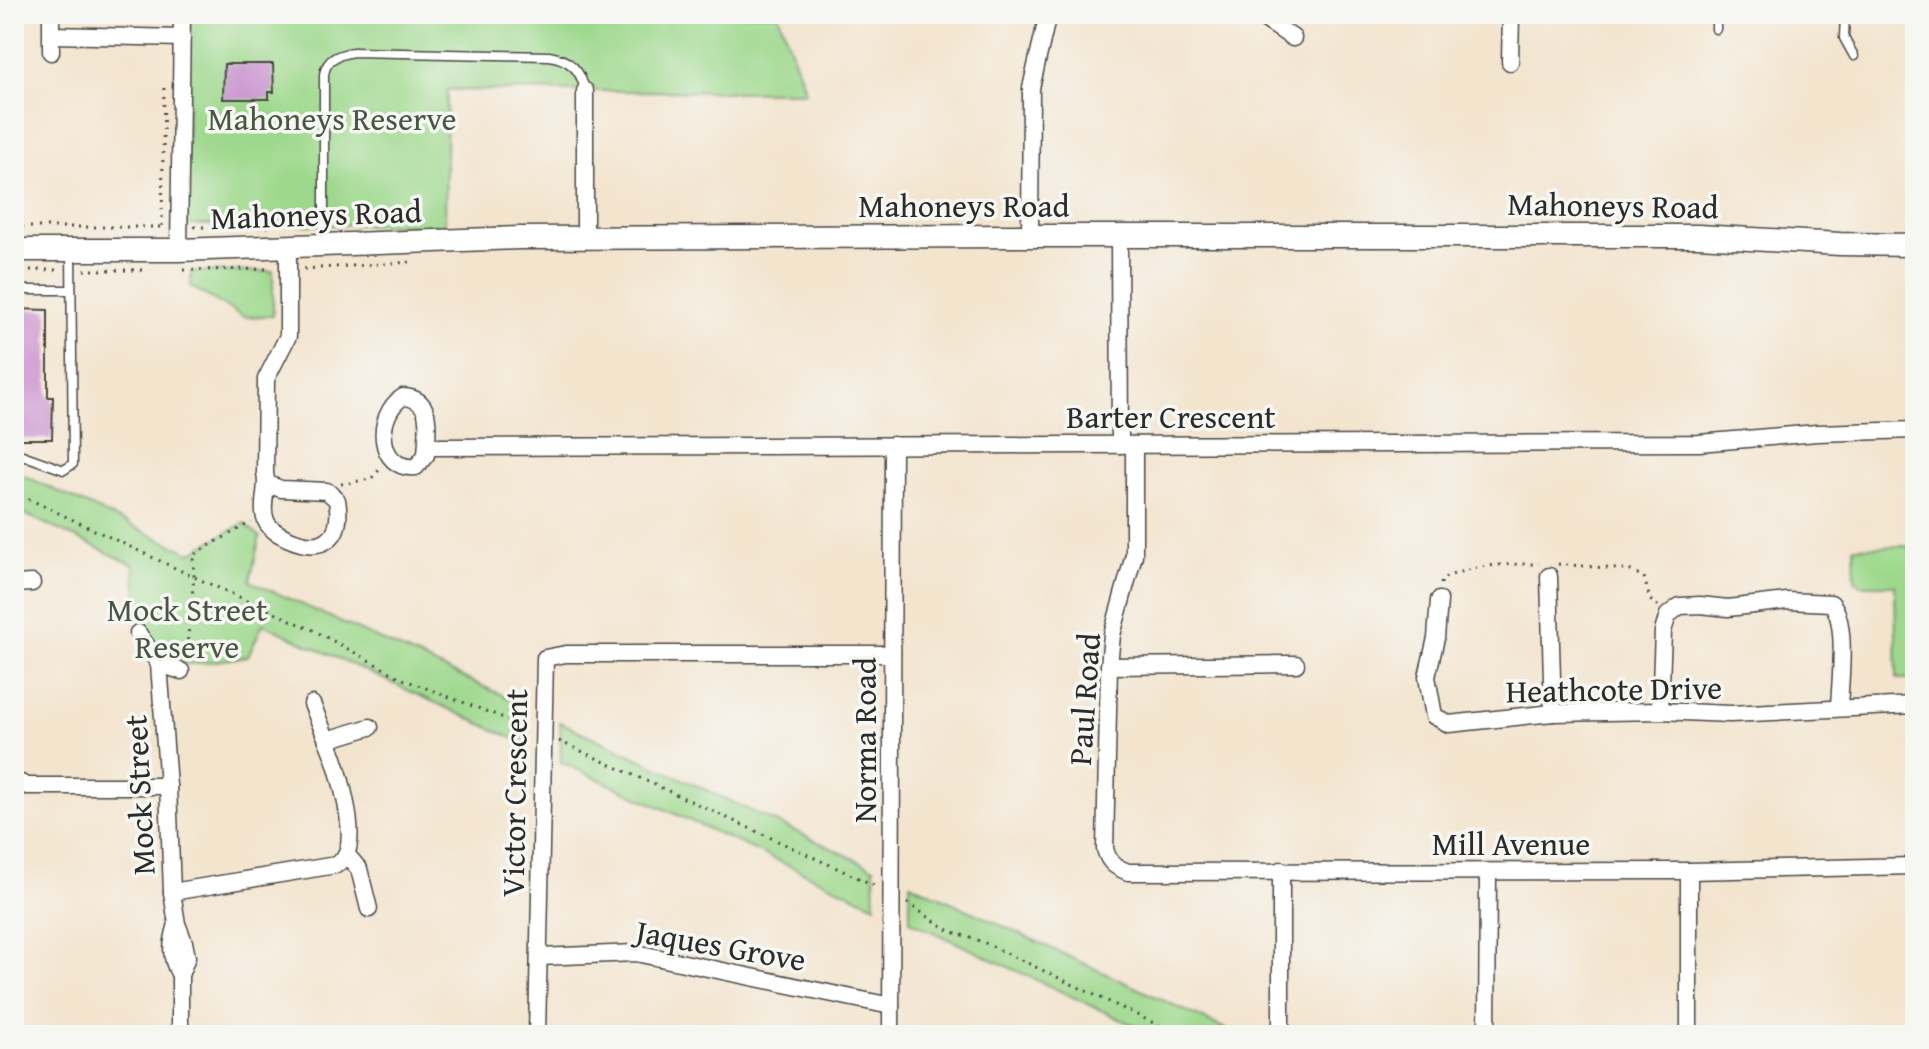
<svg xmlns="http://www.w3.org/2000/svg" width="1929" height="1049" viewBox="0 0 1929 1049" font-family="'Gentium Book Plus',serif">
	<rect width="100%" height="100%" fill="#f6f6f2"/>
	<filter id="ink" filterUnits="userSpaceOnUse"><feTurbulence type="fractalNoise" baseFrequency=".0125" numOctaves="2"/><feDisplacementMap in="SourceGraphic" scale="16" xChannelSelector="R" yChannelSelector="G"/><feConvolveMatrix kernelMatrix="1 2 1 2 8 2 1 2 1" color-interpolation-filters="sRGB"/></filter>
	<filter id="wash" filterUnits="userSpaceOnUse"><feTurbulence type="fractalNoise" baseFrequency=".006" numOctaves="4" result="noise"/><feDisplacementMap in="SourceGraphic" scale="32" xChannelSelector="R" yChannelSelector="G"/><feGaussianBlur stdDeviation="1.8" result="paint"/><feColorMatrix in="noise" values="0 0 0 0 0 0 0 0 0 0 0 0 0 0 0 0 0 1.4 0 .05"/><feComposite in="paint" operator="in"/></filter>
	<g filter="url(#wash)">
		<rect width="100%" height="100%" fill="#f3e4ce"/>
		<g fill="#9dd88c" stroke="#64825c" stroke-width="2">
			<path d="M189 14H778L806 92 447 90 445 225H186Z"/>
			<path d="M273 271V316L244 317 191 287V272Z"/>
			<path d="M14 471 190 553 244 523 260 537 250 581 524 705 523 743 263 624 248 656C234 658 190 667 179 663 138 650 137 599 134 565L14 509Z"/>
			<path d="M1915 546V679H1897L1895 585H1860L1855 579 1854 547Z"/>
			<path d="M560 722 874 868 875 905 561 762Z"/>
			<path d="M910 883 1238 1035H1154L910 921Z"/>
		</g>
		<g id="blocks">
			<g fill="#c78dcd">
				<path d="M224 64H273L274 92H269V99H223Z"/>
				<path d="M14 309 48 310V397H53L52 439H14Z"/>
			</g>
		</g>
	</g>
	<g filter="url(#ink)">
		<use href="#blocks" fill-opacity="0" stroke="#494743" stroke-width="2"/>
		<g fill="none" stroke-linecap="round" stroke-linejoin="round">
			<defs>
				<g id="service">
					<path d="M1845 14 1844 38 1854 56"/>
					<path d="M1716 29V14"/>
					<path d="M324 241V74C327 58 338 55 353 52L549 56C570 59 581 70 585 91"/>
					<path d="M14 290H71"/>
					<path d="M14 452 64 470 73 464 71 250"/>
				</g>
				<g id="minor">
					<path d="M1257 14 1293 38"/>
					<path d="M52 35 182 38"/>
					<path d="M51 52V20"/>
					<path d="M1510 62 1511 14"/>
					<path d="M1030 236 1031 88 1048 14"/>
					<path d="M1119 236 1120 445"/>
					<path d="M585 238V91"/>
					<path d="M179 250 182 14"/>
					<path d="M403 397C435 398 427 432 426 455L416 467C377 471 374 415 403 397Z"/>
					<path d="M1134 445V555L1112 635 1109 666 1105 849C1109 863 1115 867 1128 872L1689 871 1915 866"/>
					<path d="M427 447 1699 443 1817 433 1915 430"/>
					<path d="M268 484 281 489 327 491 337 500C344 539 322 554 287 538 279 534 272 531 267 523 259 508 269 489 265 473L266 379 288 336V247"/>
					<path d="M1549 576 1553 713"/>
					<path d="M14 584 32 583"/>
					<path d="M1439 600 1436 638 1427 677 1434 716 1449 724 1553 713 1660 711 1730 714 1915 705"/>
					<path d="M138 633 159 664 181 671"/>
					<path d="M159 664 168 786 172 892 177 924 184 942 187 957 180 975V1035"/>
					<path d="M1109 666 1296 664"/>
					<path d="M312 704 327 740 370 727"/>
					<path d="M1660 711 1663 631 1668 615 1680 606 1700 605 1728 608 1787 601 1831 603C1848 620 1840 682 1839 707"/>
					<path d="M14 780 27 786H168"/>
					<path d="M347 855 359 869 369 909"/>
					<path d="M1689 871V1035"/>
					<path d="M172 892 336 865C339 862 343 860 345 856 359 834 337 763 327 740"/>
					<path d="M177 924C171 944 169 956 180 975"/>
					<path d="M539 957 636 953 891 1006"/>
					<path d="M537 1035 545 658 566 654H892"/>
					<path d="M891 1035 893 445"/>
					<path d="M1281 1035V870"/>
					<path d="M1487 1035 1488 872"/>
				</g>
				<path id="secondary" d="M14 250H179L519 238 1030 236H1698L1840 244 1915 245"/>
			</defs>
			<use href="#service" stroke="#494743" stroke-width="11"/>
			<use href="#minor" stroke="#494743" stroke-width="19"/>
			<use href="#secondary" stroke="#494743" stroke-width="25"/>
			<g stroke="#494743" stroke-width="3" stroke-dasharray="2 6" stroke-linecap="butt">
				<path d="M162 226 164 82"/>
				<path d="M14 227H166"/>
				<path d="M194 227H274"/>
				<path d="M304 269 412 262"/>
				<path d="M14 270H60"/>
				<path d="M84 270H144"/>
				<path d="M184 270 272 269"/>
				<path d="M341 484 371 479 380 469"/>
				<path d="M14 492 194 577 313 630 405 680 530 728"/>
				<path d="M1558 564 1629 570 1644 577 1650 600 1658 606"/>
				<path d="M1441 584 1442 579C1474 564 1504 564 1539 564"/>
				<path d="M186 656 194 577 193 555 251 522"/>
				<path d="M559 741 876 886"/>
				<path d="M907 903 950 931 983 942 1179 1035"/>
			</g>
			<use href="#service" stroke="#fff" stroke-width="8"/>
			<use href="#minor" stroke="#fff" stroke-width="16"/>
			<use href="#secondary" stroke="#fff" stroke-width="22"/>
		</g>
	</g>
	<g text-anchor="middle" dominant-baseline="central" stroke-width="7" stroke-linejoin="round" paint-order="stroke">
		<g font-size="32" fill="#485643" stroke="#f6f6f2">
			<text x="332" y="118">Mahoneys Reserve</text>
			<text x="187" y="609">Mock Street<tspan x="187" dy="37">Reserve</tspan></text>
		</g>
		<g font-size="32" fill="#2b2b2b" stroke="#f6f6f2">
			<text x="964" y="205">Mahoneys Road</text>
			<text transform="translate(1613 205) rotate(1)">Mahoneys Road</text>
			<text transform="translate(316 214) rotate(-2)">Mahoneys Road</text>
			<text x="1171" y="416">Barter Crescent</text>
			<text transform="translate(1614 689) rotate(-1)">Heathcote Drive</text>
			<text transform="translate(1084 699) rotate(-86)">Paul Road</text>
			<text transform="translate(864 740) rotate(-90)">Norma Road</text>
			<text transform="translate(514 793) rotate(-89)">Victor Crescent</text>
			<text transform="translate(139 795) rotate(-93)">Mock Street</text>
			<text x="1511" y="843">Mill Avenue</text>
			<text transform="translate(721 945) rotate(10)">Jaques Grove</text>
		</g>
	</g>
	<rect width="1929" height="1049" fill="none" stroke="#f6f6f2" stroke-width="48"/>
</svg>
